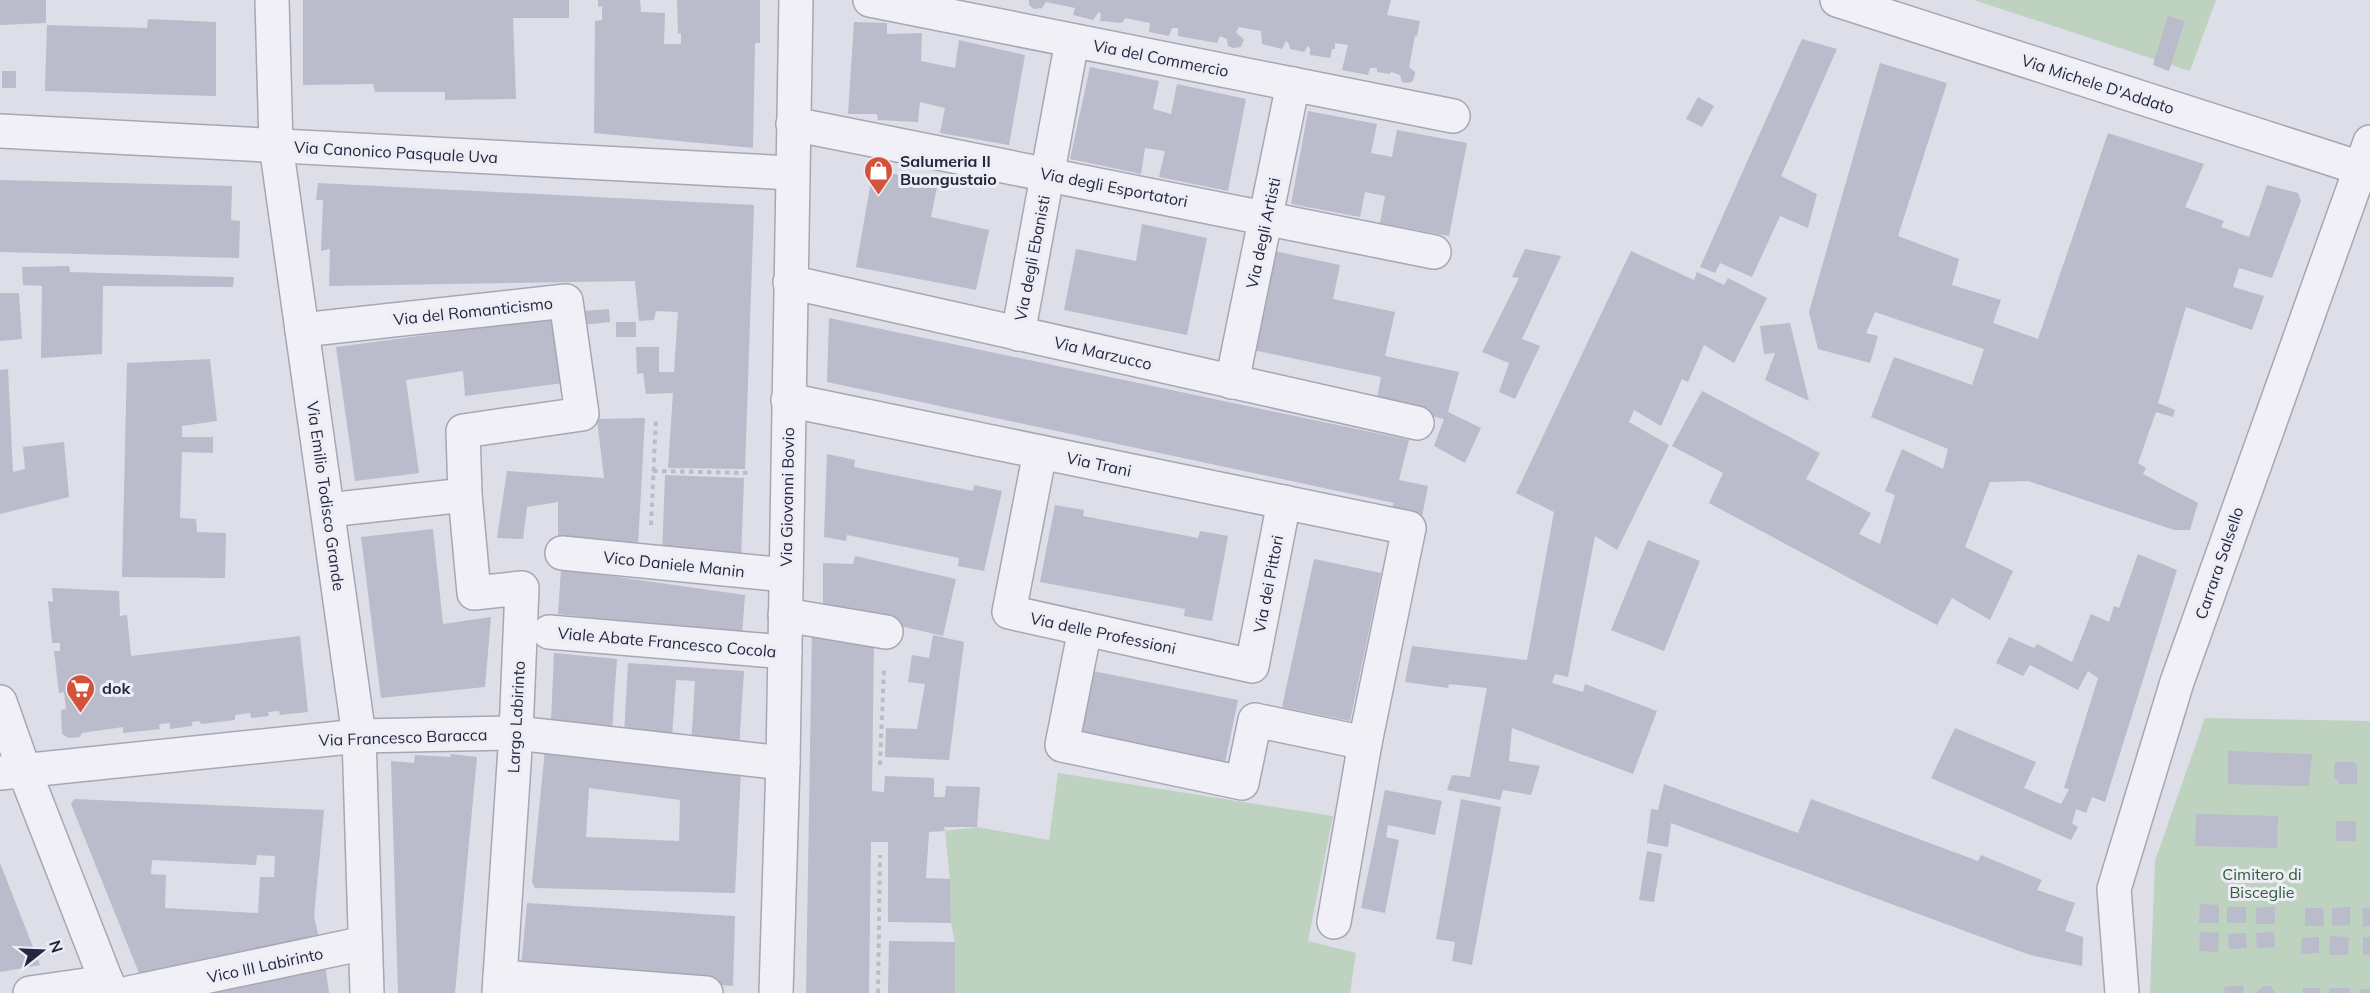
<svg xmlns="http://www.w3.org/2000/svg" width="2370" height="993" viewBox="0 0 2370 993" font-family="Mulish,sans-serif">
	<rect width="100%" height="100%" fill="#dddee8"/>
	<g fill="#bdd2bf">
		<path d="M1974 0H2216L2190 71Z"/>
		<path d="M2205 718 2370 721V993H2150L2155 861Z"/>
		<path d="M1058 773 1333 816 1308 941 1356 953 1350 993H955V942L951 923 950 879 945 831 977 827 1049 840Z"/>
	</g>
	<g fill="#babbcb" fill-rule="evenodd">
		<path d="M0 0H46V23L0 25Z"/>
		<path d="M303 0H569V18H513L516 99 445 100V92H375L373 84 303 85Z"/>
		<path d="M598 0H640L641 12 665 13 664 44H681V33L678 34 677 0H760V43H755L753 148 594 133 595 21 602 20V6L598 7Z"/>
		<path d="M1029 0H1391L1387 15 1420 21 1417 36H1415L1409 67 1415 72 1414 78 1412 82 1406 83 1402 82 1400 75 1391 72 1390 74 1377 72V68H1370L1368 75 1342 70 1348 45 1335 43V49H1332L1330 58 1310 55V48L1308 46 1304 52 1290 49 1289 44 1286 41 1282 49 1262 44 1261 31 1239 27 1236 32 1244 40 1241 47 1233 48 1228 46 1227 39 1220 36 1217 43 1178 36V28H1172L1169 36 1149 32 1150 23 1125 18 1122 23 1100 21 1101 14 1099 12 1093 20 1073 15 1075 8 1046 2 1042 8 1034 9 1029 5Z"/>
		<path d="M2168 16 2185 21 2169 71 2153 65Z"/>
		<path d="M148 19 216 22V96L45 91 47 25 147 28Z"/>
		<path d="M854 22 887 23V34L922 33 921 61 955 68 959 40 1025 55 1009 145 940 133 945 108 920 102 918 122 878 120 877 114H848Z"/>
		<path d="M1802 39 1837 49 1781 176 1817 194 1808 228 1780 216 1752 277 1720 263 1715 273 1700 267Z"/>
		<path d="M1880 63 1947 83 1898 236 1959 259 1952 285 2001 300 1993 323 2038 339 2108 133 2204 164 2185 207 2224 221 2221 227 2249 237 2267 185 2298 193 2301 201 2272 278 2239 268 2233 287 2264 296 2252 330 2186 307 2158 403 2175 410 2173 417 2156 412 2138 463 2146 468 2143 474 2198 503 2190 530H2174L2028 481 1990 482 1965 547 2013 571 1990 620 1952 598 1937 625 1709 503 1723 473 1672 446 1702 391 1820 453 1806 479 1871 513 1859 534 1880 544 1895 495 1885 491 1902 449 1943 469 1948 449 1871 417 1894 357 1972 385 1984 349 1875 312 1866 333 1878 336 1870 363 1818 349 1809 312Z"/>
		<path d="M1090 67 1159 81 1153 109 1171 114 1177 84 1246 99 1228 191 1159 177 1165 151 1145 148 1141 174 1070 159Z"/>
		<rect x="2" y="71" width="14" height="17"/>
		<path d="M1698 97 1714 106 1702 127 1686 119Z"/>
		<path d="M1308 111 1377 124 1371 153 1392 157 1397 130 1467 143 1449 236 1380 223 1385 196 1365 192 1360 217 1291 204Z"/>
		<path d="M873 170 938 182 931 217 989 230 976 290 856 267Z"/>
		<path d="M0 180 232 186 231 220 240 221 239 258 0 252Z"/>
		<path d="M318 183 754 205 745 469 668 468 673 393 646 394 643 373 637 374 636 347H659V372H674L678 312 656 311 654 320 639 321 635 281 329 286 330 249 321 251 323 200H316Z"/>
		<path d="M1142 224 1207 238 1187 335 1064 310 1076 249 1136 261Z"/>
		<path d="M1525 249 1561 256 1522 339 1540 346 1515 399 1499 392 1509 363 1482 352 1519 278 1512 277Z"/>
		<path d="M1274 251 1340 265 1333 299 1395 312 1385 356 1459 372 1448 412 1481 428 1465 463 1434 446 1444 419 1376 404 1381 377 1253 350Z"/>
		<path d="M1631 251 1694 280 1697 272 1724 285 1728 278 1767 298 1734 363 1704 345 1688 382 1682 379 1661 426 1634 410 1629 422 1669 445 1617 550 1595 536 1568 677 1555 674 1552 683 1583 692 1585 684 1657 711 1633 774 1512 728 1509 761 1540 766 1531 795 1503 790 1500 800 1447 790 1452 775 1470 777 1487 688 1449 684 1448 688 1405 682 1412 646 1527 660 1554 512 1516 493Z"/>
		<path d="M69 266 70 272 234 277 233 287 103 286 102 354 41 358 42 286 23 285 22 267Z"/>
		<path d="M0 293H19L22 339 0 341Z"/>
		<path d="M609 309 610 322 583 325 582 311Z"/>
		<path d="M556 318 563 383 465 396 463 371 406 380 419 473 355 481 336 347Z"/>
		<path d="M829 318 1409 440 1399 480 1428 486 1422 517 1391 511 1394 503 827 382Z"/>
		<rect x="616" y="322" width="20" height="15"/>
		<path d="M1790 323 1809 401 1765 380 1775 353 1764 354 1760 326Z"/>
		<path d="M210 359 217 421 182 426V437H213V453L182 452 180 518 196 519 197 532 226 533 225 578 122 577 127 363Z"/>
		<path d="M8 369 13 472 25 469 23 447 64 442 69 497 0 514V370Z"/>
		<path d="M645 418 638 546 558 543V502L527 507 523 539 497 538 507 471 604 478 597 419Z"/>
		<path d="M827 454 855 460 854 467 973 491 974 485 1002 491 984 571 958 566 959 558 847 535 846 541 824 537Z"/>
		<path d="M665 475 744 478 741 559 662 557Z"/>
		<path d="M1055 505 1084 510 1083 516 1198 538 1200 531 1228 536 1212 621 1184 616 1185 609 1040 582Z"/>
		<path d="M433 529 443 624 491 617 485 687 381 698 361 537Z"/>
		<path d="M1648 540 1700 561 1664 651 1611 630Z"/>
		<path d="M2138 554 2177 570 2105 802 2092 797 2086 813 2076 809 2072 823 2078 827 2071 840 1931 778 1955 728 2036 762 2024 788 2061 804 2069 789 2064 788 2098 678 2088 671 2078 690 2030 665 2023 676 1996 663 2009 637 2034 648 2037 644 2072 662 2091 614 2109 622 2114 606 2119 608Z"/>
		<path d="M855 556 956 579 943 636 823 608V563L853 564Z"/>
		<path d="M1314 559 1381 573 1350 721 1282 707Z"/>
		<path d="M561 569 745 595 742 634 558 614Z"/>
		<path d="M52 588 119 591 120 616 127 615 131 656 300 636 308 712 280 715 279 711 268 712 269 716 251 718 250 713 235 715V720L201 724 199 721 192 722V726L170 729V723L159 724 160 729 123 733V727L82 733 80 737 69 738 62 734 61 710 66 709 64 692 59 693 54 651H60V643H52L48 601 53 602Z"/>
		<path d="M812 628 874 638 872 791 884 792 885 776 934 778V797H945L946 786 980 787 977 827H944L945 831 929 832 926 878 950 879 951 923 888 922V842H871L869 993H806Z"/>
		<path d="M933 635 964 642 949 760 885 757 886 728 917 729 925 684 908 682 912 655 929 658Z"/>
		<path d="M554 653 617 659 612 729 551 722Z"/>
		<path d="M628 663 744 671 739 749 691 746 695 681 676 680 672 737 624 734Z"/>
		<path d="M1088 670 1238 700 1224 768 1074 737Z"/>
		<path d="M545 749 741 771 735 893 535 888 532 882ZM589 788 680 800 679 841 586 837Z"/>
		<path d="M2228 751 2312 754 2309 786 2228 784Z"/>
		<path d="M451 754 477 757 455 993H398L391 761 414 763 415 755 450 757Z"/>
		<path d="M2335 762H2353L2357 765V784H2340L2334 777Z"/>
		<path d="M1664 784 1798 833 1811 799 1978 861 1981 855 2042 880 2037 890 2075 903 2065 931 2083 937 2082 966 2030 955 1671 823 1668 847 1647 843 1651 809 1658 810Z"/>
		<path d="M1385 790 1442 801 1435 835 1388 825 1386 837 1399 840 1385 913 1361 908Z"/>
		<path d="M74 799 324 810 314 916 320 942 141 978 71 804ZM257 855 275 856 274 877H260L258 913 165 908 166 875 151 874 152 860 256 865Z"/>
		<path d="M1461 799 1501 807 1472 965 1452 961 1455 942 1436 939Z"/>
		<path d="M2196 814 2278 816 2277 848 2195 846Z"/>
		<rect x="2336" y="821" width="20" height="20"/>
		<path d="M1647 851 1662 854 1654 902 1639 900Z"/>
		<path d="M0 863 40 965 0 972Z"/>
		<path d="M527 903 735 916 733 986 521 967Z"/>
		<path d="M2200 904 2219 905V923H2199Z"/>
		<path d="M2275 906V924H2256V908Z"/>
		<rect x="2227" y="907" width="19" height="16"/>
		<path d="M2350 907V925L2332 926V908Z"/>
		<path d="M2305 908H2323L2324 926H2305Z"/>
		<path d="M2362 908H2370V926L2363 927Z"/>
		<path d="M2200 932 2219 933 2218 952 2199 951Z"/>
		<path d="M2274 932 2275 947 2257 948 2256 933Z"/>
		<path d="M2246 933 2247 948 2229 949 2228 934Z"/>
		<path d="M2330 936 2349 937 2348 955H2329Z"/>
		<path d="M2319 937V953L2301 954 2302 938Z"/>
		<rect x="2363" y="937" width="7" height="18"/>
		<path d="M889 941 955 942V993H888Z"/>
		<path d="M325 964 329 993H185Z"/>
		<path d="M2243 985 2244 993H2225L2224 987Z"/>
		<path d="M2264 986H2270L2276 993H2256Z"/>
		<rect x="2303" y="988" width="17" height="5"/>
		<path d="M2330 988H2350V993H2329Z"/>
		<rect x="2360" y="989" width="10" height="4"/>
	</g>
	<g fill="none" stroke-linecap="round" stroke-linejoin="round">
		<defs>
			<g id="minor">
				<path d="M272 0 276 145 359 736 367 993"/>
				<path d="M870 0 1453 116"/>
				<path d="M1837 0 2360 168"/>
				<path d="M793 124 1434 252"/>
				<path d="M0 131 792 173"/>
				<path d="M790 282 1417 423"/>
				<path d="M302 330 566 301 582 414 463 431 465 495 474 593 522 588 516 733 499 993"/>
				<path d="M1018 334 1072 41"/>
				<path d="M1232 382 1293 84"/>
				<path d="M788 400 1409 528 1365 743 1334 922"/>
				<path d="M1040 452 1009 612 1252 666 1284 502"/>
				<path d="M328 510 465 495"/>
				<path d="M562 553 786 575"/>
				<path d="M785 615 886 632"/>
				<path d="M1085 629 1062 745 1242 783 1255 720 1365 743"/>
				<path d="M549 632 785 652"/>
				<path d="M0 702 24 770 111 993"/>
				<path d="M0 773 359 736 516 733 783 763"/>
				<path d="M500 977 706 993"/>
				<path d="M30 993 107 982"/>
				<path d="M129 993 365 943"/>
				<path d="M776 993 783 763 796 0"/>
				<path d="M2122 993 2114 889 2177 682 2370 142"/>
			</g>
		</defs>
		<use href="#minor" stroke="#a6a7b5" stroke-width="36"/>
		<g stroke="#bbbcc6" stroke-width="4" stroke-dasharray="4.5 4.5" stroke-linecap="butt">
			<path d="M653 471 751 473"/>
			<path d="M651 525 656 419"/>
			<path d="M880 765 884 667"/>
			<path d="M878 993 880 855"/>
		</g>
		<use href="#minor" stroke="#f0f0f6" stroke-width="33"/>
	</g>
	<defs>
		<symbol id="shop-pin" viewBox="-11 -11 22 30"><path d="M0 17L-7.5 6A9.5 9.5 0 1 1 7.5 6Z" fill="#d4523a" stroke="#ecedf5"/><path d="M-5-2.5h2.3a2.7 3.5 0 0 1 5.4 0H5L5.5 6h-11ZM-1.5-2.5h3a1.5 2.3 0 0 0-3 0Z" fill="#fff"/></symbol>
		<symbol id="supermarket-pin" viewBox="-11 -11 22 30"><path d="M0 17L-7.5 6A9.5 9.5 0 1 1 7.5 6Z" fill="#d4523a" stroke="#ecedf5"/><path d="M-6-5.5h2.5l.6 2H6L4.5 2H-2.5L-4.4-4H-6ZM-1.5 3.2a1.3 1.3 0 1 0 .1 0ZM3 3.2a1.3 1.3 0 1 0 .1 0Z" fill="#fff"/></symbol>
	</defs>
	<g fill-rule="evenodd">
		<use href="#shop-pin" x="862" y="154" width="33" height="45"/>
		<use href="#supermarket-pin" x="64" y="672" width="33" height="45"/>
	</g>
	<g text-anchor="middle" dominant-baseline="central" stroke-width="6" stroke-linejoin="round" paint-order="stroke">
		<g font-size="16" fill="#26273f" stroke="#ecedf5">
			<text transform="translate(1161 58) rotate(11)">Via del Commercio</text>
			<text transform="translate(2098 84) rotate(18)">Via Michele D'Addato</text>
			<text transform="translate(396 152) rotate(3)">Via Canonico Pasquale Uva</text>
			<text transform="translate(1114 187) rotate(11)">Via degli Esportatori</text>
			<text transform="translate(1263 233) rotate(-78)">Via degli Artisti</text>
			<text transform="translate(1032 258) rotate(-79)">Via degli Ebanisti</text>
			<text transform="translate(473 311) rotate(-6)">Via del Romanticismo</text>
			<text transform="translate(1103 353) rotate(13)">Via Marzucco</text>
			<text transform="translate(1099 464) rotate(12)">Via Trani</text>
			<text transform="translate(326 496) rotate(82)">Via Emilio Todisco Grande</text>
			<text transform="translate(787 497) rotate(-89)">Via Giovanni Bovio</text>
			<text transform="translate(2219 563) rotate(-71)">Carrara Salsello</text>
			<text transform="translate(674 564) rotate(6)">Vico Daniele Manin</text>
			<text transform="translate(1268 584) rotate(-79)">Via dei Pittori</text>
			<text transform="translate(1103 633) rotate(12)">Via delle Professioni</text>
			<text transform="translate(667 642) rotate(5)">Viale Abate Francesco Cocola</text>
			<text transform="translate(516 717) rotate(-87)">Largo Labirinto</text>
			<text transform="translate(403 737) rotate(-2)">Via Francesco Baracca</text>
			<text transform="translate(265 965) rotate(-12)">Vico III Labirinto</text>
		</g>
		<g font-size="16" font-weight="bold" fill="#26273f" stroke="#ecedf5" text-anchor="start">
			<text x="900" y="161">Salumeria Il<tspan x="900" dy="18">Buongustaio</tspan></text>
			<text x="102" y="688">dok</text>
		</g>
		<g font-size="16" fill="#325b37" stroke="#ecedf5">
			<text x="2262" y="874">Cimitero di<tspan x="2262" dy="18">Bisceglie</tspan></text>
		</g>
	</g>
	<g transform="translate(42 951) rotate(72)" stroke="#ecedf5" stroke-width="4.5" paint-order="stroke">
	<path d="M0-4.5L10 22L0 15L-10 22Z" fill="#26273f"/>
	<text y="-9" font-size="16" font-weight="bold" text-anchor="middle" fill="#26273f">N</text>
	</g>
</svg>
